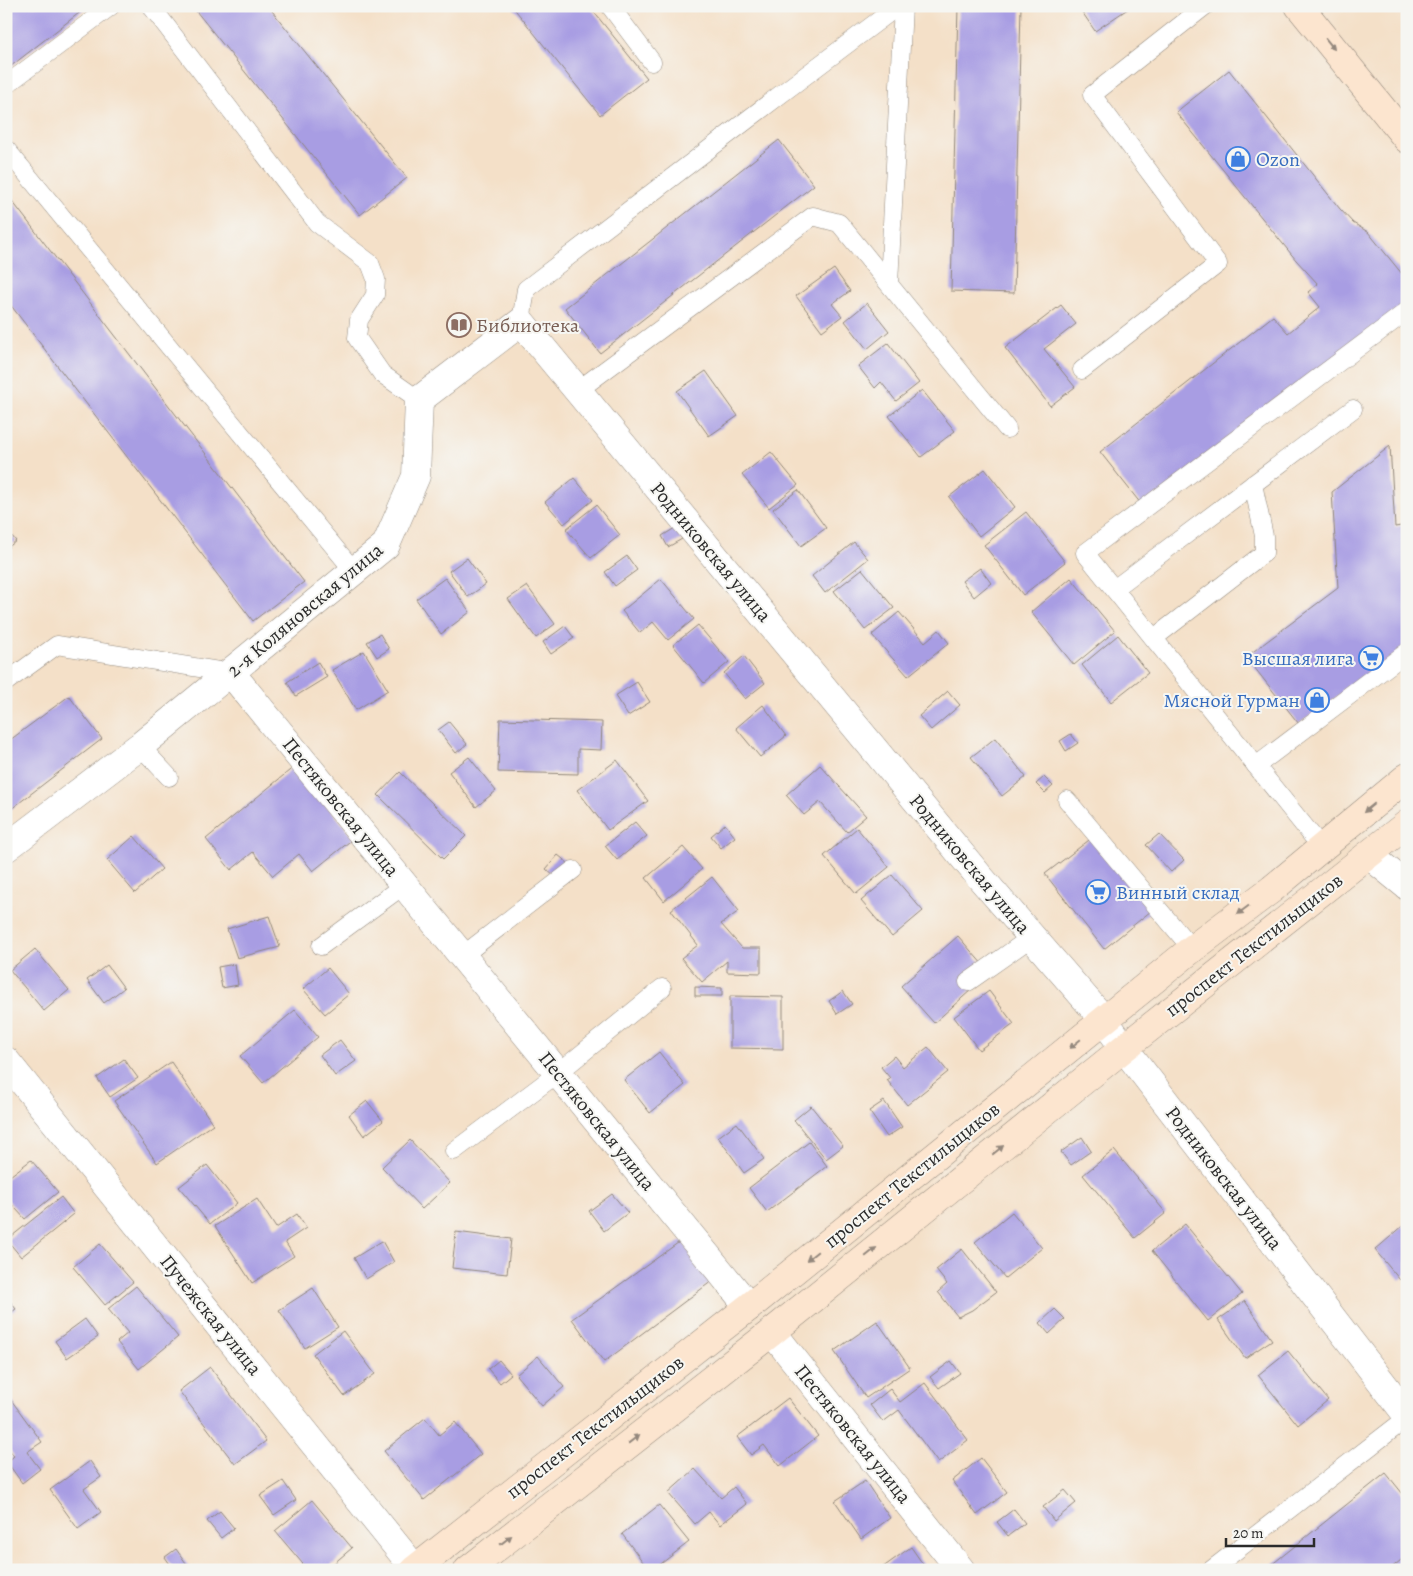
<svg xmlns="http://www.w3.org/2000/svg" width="1413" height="1576" viewBox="0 0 1413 1576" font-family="Alegreya,serif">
	<rect width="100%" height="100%" fill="#f6f6f2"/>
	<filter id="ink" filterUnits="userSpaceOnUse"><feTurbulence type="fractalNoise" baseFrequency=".02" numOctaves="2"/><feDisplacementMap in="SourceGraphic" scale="10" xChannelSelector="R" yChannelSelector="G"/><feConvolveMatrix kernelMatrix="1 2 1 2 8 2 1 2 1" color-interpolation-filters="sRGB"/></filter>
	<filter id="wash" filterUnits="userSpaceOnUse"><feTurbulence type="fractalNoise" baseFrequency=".0096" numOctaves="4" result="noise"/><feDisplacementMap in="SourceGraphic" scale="20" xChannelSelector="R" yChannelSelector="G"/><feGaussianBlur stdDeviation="1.12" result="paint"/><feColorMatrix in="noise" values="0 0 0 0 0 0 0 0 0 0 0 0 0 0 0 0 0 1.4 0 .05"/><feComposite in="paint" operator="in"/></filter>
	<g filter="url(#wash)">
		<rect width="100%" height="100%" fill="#f4e0c8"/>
		<g id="blocks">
			<g fill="#a89de3">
				<path d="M6 6H88L6 70Z"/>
				<path d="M192 6H268L407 178 360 215Z"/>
				<path d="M512 6H589L647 78 600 115Z"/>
				<path d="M958 6H1021L1014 293 951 291Z"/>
				<path d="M1078 6H1132L1095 31Z"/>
				<path d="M1229 70 1340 209 1353 223 1368 232 1407 280V302L1145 509 1100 452 1273 316 1288 333 1320 307 1308 292 1318 284 1296 260 1176 112Z"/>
				<path d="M779 140 814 185 600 353 565 308Z"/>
				<path d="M6 193 304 582 253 621 6 299Z"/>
				<path d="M834 269 850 291 832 304 842 316 822 331 796 296Z"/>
				<path d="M867 303 889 331 867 349 845 321Z"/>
				<path d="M1061 305 1076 324 1044 349 1075 387 1050 406 1005 348Z"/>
				<path d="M888 343 919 383 896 401 881 382 875 388 858 366Z"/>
				<path d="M706 371 738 416 709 436 677 391Z"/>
				<path d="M922 390 955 431 921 457 889 416Z"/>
				<path d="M1390 446 1395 527 1407 525V647L1299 724 1246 657 1338 588 1332 492Z"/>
				<path d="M771 452 798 485 769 508 742 475Z"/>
				<path d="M985 469 1015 507 979 536 949 497Z"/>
				<path d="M574 478 593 500 564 524 545 502Z"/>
				<path d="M798 490 826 528 801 546 773 509Z"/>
				<path d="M596 505 620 535 591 558 566 529Z"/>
				<path d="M1026 512 1065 562 1023 595 984 545Z"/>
				<path d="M675 528 682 539 668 547 662 536Z"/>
				<path d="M6 529 16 541 6 549Z"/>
				<path d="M854 542 868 559 825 593 812 576Z"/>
				<path d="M627 556 637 570 615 586 605 572Z"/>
				<path d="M467 558 486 584 468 597 449 571Z"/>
				<path d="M980 568 991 583 974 597 962 581Z"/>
				<path d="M862 569 894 608 865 630 834 591Z"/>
				<path d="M445 578 470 612 441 634 416 599Z"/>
				<path d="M1071 578 1115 631 1074 665 1031 612Z"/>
				<path d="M661 579 694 619 668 640 653 622 640 633 622 611Z"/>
				<path d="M527 586 555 624 536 638 508 599Z"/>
				<path d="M899 612 925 642 939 630 949 643 908 676 872 635Z"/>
				<path d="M698 625 729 662 704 683 673 645Z"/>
				<path d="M565 626 574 638 551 654 543 642Z"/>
				<path d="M380 634 389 649 377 657 367 642Z"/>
				<path d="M1118 635 1148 673 1111 702 1082 665Z"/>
				<path d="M364 651 388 690 356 710 332 670Z"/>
				<path d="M744 656 765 683 745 699 724 673Z"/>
				<path d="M318 662 327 677 296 696 287 682Z"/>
				<path d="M637 682 650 702 628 716 615 696Z"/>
				<path d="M948 691 960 705 931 730 919 716Z"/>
				<path d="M69 696 102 739 6 813V743Z"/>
				<path d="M763 705 786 736 760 757 736 728Z"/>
				<path d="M500 719 602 722 601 750 578 749V774L498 772Z"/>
				<path d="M449 722 467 744 456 753 438 730Z"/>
				<path d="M1071 734 1078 743 1066 751 1060 741Z"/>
				<path d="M995 738 1026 777 1002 796 971 757Z"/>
				<path d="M469 757 496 791 476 807 449 772Z"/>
				<path d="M617 760 648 801 608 830 577 790Z"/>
				<path d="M820 765 866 816 847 832 820 802 804 815 786 795Z"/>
				<path d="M295 766 354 838 313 871 299 854 273 876 253 852 231 870 206 839Z"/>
				<path d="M400 772 466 836 443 859 378 795Z"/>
				<path d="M1044 777 1053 786 1045 793 1036 784Z"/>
				<path d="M635 822 647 836 617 860 605 846Z"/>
				<path d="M725 824 735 837 721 848 711 836Z"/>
				<path d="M857 828 889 867 856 894 824 856Z"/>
				<path d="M1159 834 1184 860 1171 872 1146 845Z"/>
				<path d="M134 836 162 869 135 893 107 860Z"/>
				<path d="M1093 837 1151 911 1104 949 1045 874Z"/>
				<path d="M683 847 702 869 664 901 646 878Z"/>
				<path d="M558 855 568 863 555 877 546 869Z"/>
				<path d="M892 875 923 911 892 937 861 901Z"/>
				<path d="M712 877 739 911 721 924 742 948H761V973L727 972V961L702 982 681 958 698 945 671 910Z"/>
				<path d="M269 916 280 947 237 958 227 929Z"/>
				<path d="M958 936 990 973 934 1023 901 986Z"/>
				<path d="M35 949 69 990 44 1011 10 970Z"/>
				<path d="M235 964 238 985 222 988 218 967Z"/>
				<path d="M107 965 124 988 104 1003 87 980Z"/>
				<path d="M328 968 349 994 325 1014 303 989Z"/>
				<path d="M695 987 722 988V996H695Z"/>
				<path d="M843 991 852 1004 837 1014 829 1001Z"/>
				<path d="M989 991 1014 1024 979 1050 954 1017Z"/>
				<path d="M730 996 783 997V1049L730 1048Z"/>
				<path d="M295 1010 318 1037 263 1083 240 1056Z"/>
				<path d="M340 1040 356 1061 335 1076 320 1055Z"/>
				<path d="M928 1047 948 1072 907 1105 887 1080 890 1078 881 1067 894 1056 903 1067Z"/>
				<path d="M659 1052 685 1085 650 1113 624 1080Z"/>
				<path d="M124 1059 138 1078 110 1097 97 1078Z"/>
				<path d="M171 1062 213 1124 157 1163 114 1101Z"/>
				<path d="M367 1101 383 1121 364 1136 349 1115Z"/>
				<path d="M884 1101 902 1127 887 1137 869 1111Z"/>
				<path d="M811 1106 843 1146 826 1159 794 1120Z"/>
				<path d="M737 1123 764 1159 744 1173 718 1137Z"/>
				<path d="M1082 1137 1091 1151 1071 1165 1061 1152Z"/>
				<path d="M410 1140 450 1183 422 1209 382 1167Z"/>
				<path d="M809 1142 827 1166 767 1212 749 1188Z"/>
				<path d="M1114 1150 1166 1213 1135 1238 1083 1175Z"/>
				<path d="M31 1160 58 1192 25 1219 6 1198V1179Z"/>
				<path d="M207 1165 237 1203 210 1224 179 1187Z"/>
				<path d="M612 1194 628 1213 604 1231 589 1211Z"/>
				<path d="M61 1197 74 1214 21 1257 7 1240Z"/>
				<path d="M257 1199 276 1228 297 1214 306 1228 285 1242 294 1256 252 1283 215 1226Z"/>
				<path d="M1012 1212 1042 1248 1005 1278 975 1242Z"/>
				<path d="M1185 1224 1242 1294 1208 1321 1152 1251Z"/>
				<path d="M1404 1225 1407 1229V1274L1400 1280 1375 1250Z"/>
				<path d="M456 1232 511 1239 507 1274 452 1268Z"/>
				<path d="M682 1240 712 1281 604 1362 572 1319Z"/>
				<path d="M382 1241 394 1262 366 1279 354 1258Z"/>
				<path d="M100 1244 133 1282 105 1305 73 1267Z"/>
				<path d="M962 1249 996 1292 972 1310 958 1317 938 1292 947 1284 936 1270Z"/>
				<path d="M136 1286 178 1337 139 1369 117 1342 128 1333 108 1309Z"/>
				<path d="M313 1288 338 1327 305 1348 279 1310Z"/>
				<path d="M6 1296 16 1309 6 1316Z"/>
				<path d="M1245 1301 1272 1340 1245 1358 1218 1320Z"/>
				<path d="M1055 1309 1065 1319 1049 1334 1040 1323Z"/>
				<path d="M85 1319 98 1337 67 1358 55 1341Z"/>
				<path d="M877 1321 910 1368 866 1398 834 1351Z"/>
				<path d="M343 1331 375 1374 344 1396 313 1354Z"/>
				<path d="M1288 1351 1328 1400 1298 1425 1258 1375Z"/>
				<path d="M538 1356 564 1387 542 1406 516 1375Z"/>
				<path d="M499 1360 511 1374 500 1383 488 1369Z"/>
				<path d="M951 1361 960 1373 939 1388 930 1377Z"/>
				<path d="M210 1367 266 1441 235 1464 179 1391Z"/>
				<path d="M925 1383 968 1440 938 1463 899 1410 883 1422 870 1405 890 1389 900 1402Z"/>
				<path d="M6 1393 42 1442 27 1452 40 1469 22 1483 7 1462 14 1456 6 1445Z"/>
				<path d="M788 1398 818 1436 780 1466 764 1445 751 1455 737 1437Z"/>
				<path d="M425 1418 439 1435 455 1422 481 1454 424 1500 384 1451Z"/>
				<path d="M981 1458 1007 1492 977 1515 952 1481Z"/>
				<path d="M90 1461 101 1477 84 1489 101 1512 78 1529 50 1490Z"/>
				<path d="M695 1469 721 1498 734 1487 747 1504 720 1525 709 1512 695 1524 668 1493Z"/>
				<path d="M1386 1473 1407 1499V1555L1389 1570H1265Z"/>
				<path d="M283 1481 296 1500 274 1515 260 1496Z"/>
				<path d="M865 1481 890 1518 861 1539 835 1501Z"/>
				<path d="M1065 1490 1076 1503 1054 1521 1043 1507Z"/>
				<path d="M312 1500 352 1548 326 1570H308L275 1531Z"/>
				<path d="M659 1505 689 1542 653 1570H649L622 1534Z"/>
				<path d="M1014 1509 1025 1523 1008 1536 997 1522Z"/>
				<path d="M220 1511 234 1528 221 1538 207 1521Z"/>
				<path d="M911 1547 927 1570H884L882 1568Z"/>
				<path d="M176 1549 191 1570H174L165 1557Z"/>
			</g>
		</g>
	</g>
	<g filter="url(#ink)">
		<use href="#blocks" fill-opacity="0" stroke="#90867a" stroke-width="1"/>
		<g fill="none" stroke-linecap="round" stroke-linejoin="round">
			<defs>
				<g id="service">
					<path d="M151 6 317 223 370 263 376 279 375 295 359 320 357 338 382 374 419 400"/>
					<path d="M610 6 652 62"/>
					<path d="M6 85 111 6"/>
					<path d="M6 149 354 571"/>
					<path d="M889 284 903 6"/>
					<path d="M521 322 526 289 785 91 898 6"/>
					<path d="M1082 370 1218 264 1092 95 1205 6"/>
					<path d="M577 391 813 216 839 223 1007 429"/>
					<path d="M1114 589 1353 409"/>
					<path d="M1154 638 1264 553V536L1253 484"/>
					<path d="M6 682 57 645 231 673"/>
					<path d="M140 746 169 777"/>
					<path d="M1256 766 1407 652"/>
					<path d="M1067 800 1192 949"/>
					<path d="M1322 848 1085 553 1407 311"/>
					<path d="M321 946 404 885"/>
					<path d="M462 956 573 870"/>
					<path d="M968 982 1032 937"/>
					<path d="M454 1151 558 1073 662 988"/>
					<path d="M1211 1570 1407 1418"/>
				</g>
				<g id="minor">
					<path d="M231 673 749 1307"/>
					<path d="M6 848 140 746 386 545 416 476 419 400 521 322 979 876 1104 1020"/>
					<path d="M1369 855 1407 886"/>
					<path d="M1124 1048 1407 1415"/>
					<path d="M6 1061 415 1569"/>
					<path d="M772 1332 961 1570"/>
				</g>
				<path id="tertiary" d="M1104 1020 1124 1048"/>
				<g id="secondary">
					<path d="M1299 6 1407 139"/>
					<path d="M414 1570 749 1307 1192 949 1272 889 1407 777"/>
					<path d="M468 1570 772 1332 1124 1048 1407 824"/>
				</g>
			</defs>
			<use href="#service" stroke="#90867a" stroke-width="19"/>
			<use href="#minor" stroke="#90867a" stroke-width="29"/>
			<use href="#tertiary" stroke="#90867a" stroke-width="29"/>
			<use href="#secondary" stroke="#90867a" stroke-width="29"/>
			<use href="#service" stroke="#fff" stroke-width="18"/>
			<use href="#minor" stroke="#fff" stroke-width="28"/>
			<use href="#tertiary" stroke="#fff" stroke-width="28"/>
			<use href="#secondary" stroke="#fce5cf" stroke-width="28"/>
		</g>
		<defs><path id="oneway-solid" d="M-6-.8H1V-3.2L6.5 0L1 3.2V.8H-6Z" transform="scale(1.25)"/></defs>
		<g fill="#94887d">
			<use href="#oneway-solid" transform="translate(1330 44) rotate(51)"/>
			<use href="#oneway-solid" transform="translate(1369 808) rotate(140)"/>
			<use href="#oneway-solid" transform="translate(1243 910) rotate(143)"/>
			<use href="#oneway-solid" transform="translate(1075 1044) rotate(141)"/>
			<use href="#oneway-solid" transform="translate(998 1150) rotate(-39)"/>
			<use href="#oneway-solid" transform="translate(871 1252) rotate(-39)"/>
			<use href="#oneway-solid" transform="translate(812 1256) rotate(141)"/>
			<use href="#oneway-solid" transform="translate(634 1439) rotate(-38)"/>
			<use href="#oneway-solid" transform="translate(506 1540) rotate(-38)"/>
		</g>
	</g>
	<defs>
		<symbol id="shop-ring" viewBox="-11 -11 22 22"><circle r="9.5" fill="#f6f6f2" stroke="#3f7fe0" stroke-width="1.5"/><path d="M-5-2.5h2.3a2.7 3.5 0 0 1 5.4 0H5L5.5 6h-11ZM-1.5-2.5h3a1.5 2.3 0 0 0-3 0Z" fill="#3f7fe0"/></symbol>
		<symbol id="library-ring" viewBox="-11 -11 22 22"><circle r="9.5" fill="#f6f6f2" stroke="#8d6e63" stroke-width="1.5"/><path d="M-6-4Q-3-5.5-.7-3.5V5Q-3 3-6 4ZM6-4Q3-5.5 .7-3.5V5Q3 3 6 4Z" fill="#8d6e63"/></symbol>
		<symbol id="supermarket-ring" viewBox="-11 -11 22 22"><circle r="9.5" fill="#f6f6f2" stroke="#3f7fe0" stroke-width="1.5"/><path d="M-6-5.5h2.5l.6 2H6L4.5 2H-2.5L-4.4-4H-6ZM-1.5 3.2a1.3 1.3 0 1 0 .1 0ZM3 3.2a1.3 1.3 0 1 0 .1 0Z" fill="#3f7fe0"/></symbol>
	</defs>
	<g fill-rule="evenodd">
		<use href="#shop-ring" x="1224" y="145" width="28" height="28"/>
		<use href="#library-ring" x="445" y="311" width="28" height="28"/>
		<use href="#supermarket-ring" x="1357" y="644" width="28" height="28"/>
		<use href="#shop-ring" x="1303" y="686" width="28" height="28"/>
		<use href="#supermarket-ring" x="1084" y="878" width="28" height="28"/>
	</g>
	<g text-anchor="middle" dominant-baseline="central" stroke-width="4" stroke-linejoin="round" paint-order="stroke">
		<g font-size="20" fill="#366cbe" stroke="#f6f6f2" text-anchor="start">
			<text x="1256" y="159">Ozon</text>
			<text x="1354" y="658" text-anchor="end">Высшая лига</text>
			<text x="1300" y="700" text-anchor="end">Мясной Гурман</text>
			<text x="1116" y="892">Винный склад</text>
		</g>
		<g font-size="20" fill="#785e54" stroke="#f6f6f2" text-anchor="start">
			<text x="476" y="325">Библиотека</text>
		</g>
		<g font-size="20" fill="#2b2b2b" stroke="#f6f6f2">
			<text transform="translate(711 552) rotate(50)">Родниковская улица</text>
			<text transform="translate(305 610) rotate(-40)">2-я Коляновская улица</text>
			<text transform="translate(341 807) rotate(51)">Пестяковская улица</text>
			<text transform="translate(970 864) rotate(50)">Родниковская улица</text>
			<text transform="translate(1254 945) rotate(-38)">проспект Текстильщиков</text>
			<text transform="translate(597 1121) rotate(51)">Пестяковская улица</text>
			<text transform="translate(912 1175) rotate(-39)">проспект Текстильщиков</text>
			<text transform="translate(1224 1178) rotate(52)">Родниковская улица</text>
			<text transform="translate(211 1315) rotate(51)">Пучежская улица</text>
			<text transform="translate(595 1427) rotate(-38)">проспект Текстильщиков</text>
			<text transform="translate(853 1434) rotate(51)">Пестяковская улица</text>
		</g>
	</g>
	<rect width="1413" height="1576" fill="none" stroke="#f6f6f2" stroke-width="25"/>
	<path d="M1226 1538v8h88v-8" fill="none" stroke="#2b2b2b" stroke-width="2.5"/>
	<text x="1233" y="1538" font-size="15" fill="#2b2b2b" stroke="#f6f6f2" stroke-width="4" paint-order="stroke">20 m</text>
</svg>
